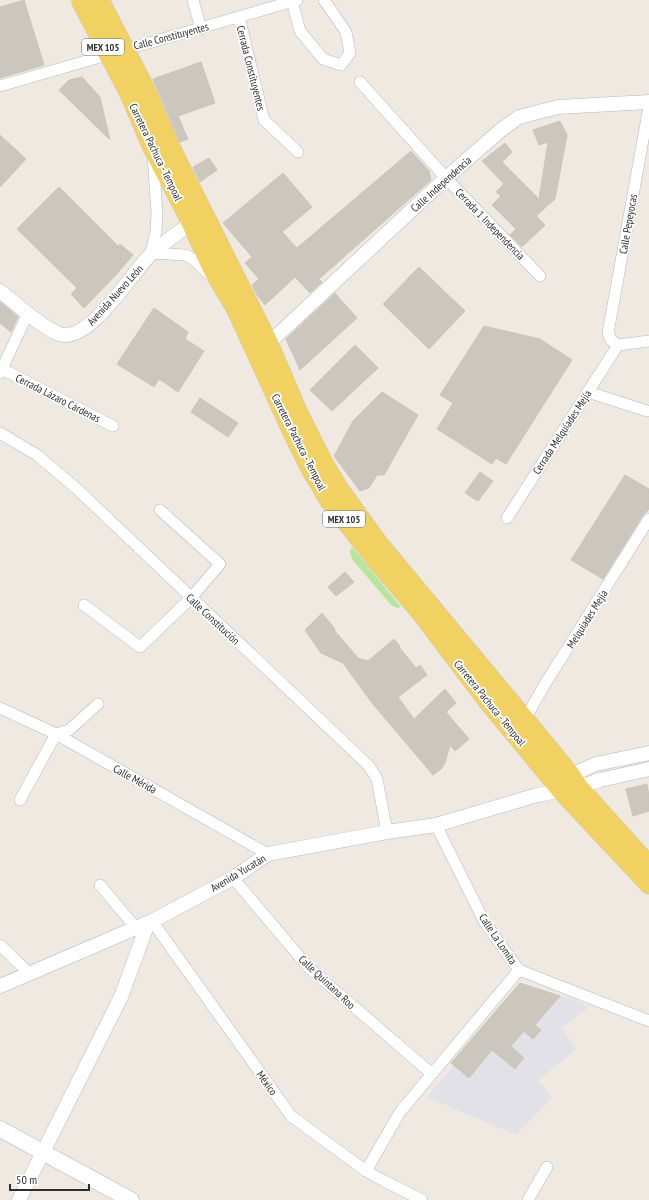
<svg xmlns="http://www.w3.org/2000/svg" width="649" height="1200" viewBox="0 0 649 1200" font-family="'PT Sans Narrow',sans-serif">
	<rect width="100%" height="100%" fill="#efe9e1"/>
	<path fill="#e3e1e8" d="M520 983 575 1000 589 1007 561 1028 577 1049 538 1080 552 1098 516 1135 427 1097 454 1066 451 1063Z"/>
	<path fill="#b6e59e" d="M352 547 401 607 397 608 391 605 352 559 350 551Z"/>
	<g fill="#cbc7bf" stroke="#cbc5ba">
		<path d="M24 0 44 65 0 78V7Z"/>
		<path d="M201 62 215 103 178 116 188 139 180 142 153 79Z"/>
		<path d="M82 77 100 97 110 140 59 90 69 80Z"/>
		<path d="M560 121 567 135 555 199 536 216 545 225 522 247 510 235 516 229 492 205 501 196 496 192 504 184 482 161 505 143 512 152 502 162 539 199 548 142 539 145 533 130Z"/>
		<path d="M0 135 26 159 0 187Z"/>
		<path d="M411 151 429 171 431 180 319 279 322 282 310 293 295 277 265 305 257 295 252 285 259 279 245 263 252 257 223 223 283 173 312 207 282 232 297 248Z"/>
		<path d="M209 158 217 170 200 182 193 167Z"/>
		<path d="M59 187 118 246 120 244 133 255 114 277 84 308 71 294 77 288 17 229Z"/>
		<path d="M419 267 465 311 429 349 383 304Z"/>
		<path d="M335 293 357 318 300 370 286 339Z"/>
		<path d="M0 302 18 317 11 332 0 323Z"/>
		<path d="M154 308 188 332 185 339 204 351 178 392 159 379 154 387 117 364Z"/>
		<path d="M484 326 540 339 572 360 506 464 496 458 492 464 437 429 453 403 440 395Z"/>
		<path d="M355 345 378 368 332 411 310 390Z"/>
		<path d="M382 392 418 415 384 475H377L369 488 360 491 334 456 353 421Z"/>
		<path d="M200 398 238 423 228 437 191 412Z"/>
		<path d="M480 472 493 481 478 501 465 493Z"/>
		<path d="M625 475 649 489V509L643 515 603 579 571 560Z"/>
		<path d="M345 572 354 582 336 596 328 587Z"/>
		<path d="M322 613 335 629 334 630 358 658 368 661 394 639 400 646 399 647 416 668 420 665 427 675 398 697 414 719 445 689 456 703 446 712 469 739 455 751 450 745 445 763 441 769 433 775 372 703 343 663 321 653 305 630Z"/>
		<path d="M647 784 649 796V811L633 816 626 789Z"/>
		<path d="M520 983 560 996 535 1025 541 1030 533 1039 524 1031 511 1046 524 1058 515 1069 492 1050 469 1078 451 1063Z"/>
	</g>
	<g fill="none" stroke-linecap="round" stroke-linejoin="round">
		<defs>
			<g id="minor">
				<path d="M193 0 201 29"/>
				<path d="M292 1 300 31 323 59 341 65 350 53 346 32 324 0"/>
				<path d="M239 17 264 120 298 152"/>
				<path d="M360 82 446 178 540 276"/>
				<path d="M0 86 297 0"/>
				<path d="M649 107 608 333 611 340 618 345 649 341"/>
				<path d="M153 155 157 214 156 231 151 253 185 255 193 259 212 277"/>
				<path d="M2 369 113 426"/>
				<path d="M0 373 28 313"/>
				<path d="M588 392 647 411"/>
				<path d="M0 433 37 455 77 489 369 766 377 779 387 832"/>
				<path d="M507 518 618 345"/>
				<path d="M84 605 140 647 191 598 220 564 160 510"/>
				<path d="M0 708 56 734 268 854"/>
				<path d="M525 719 545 684 649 519"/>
				<path d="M20 800 56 734 69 730 98 704"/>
				<path d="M436 825 485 923 519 970 649 1021"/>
				<path d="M233 878 309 968 432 1074"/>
				<path d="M100 885 136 928"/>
				<path d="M152 921 291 1116 366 1171 384 1181 422 1200"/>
				<path d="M0 945 29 973"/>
				<path d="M366 1171 400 1112 519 970"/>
				<path d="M528 1200 547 1167"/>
			</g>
			<g id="tertiary">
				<path d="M0 291C15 303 41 327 59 334 89 345 132 272 151 254 155 249 162 245 167 241 178 233 188 224 200 218"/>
				<path d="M269 343 446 178 502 129 519 117 558 107 649 102"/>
				<path d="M563 779 596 764 649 753"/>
				<path d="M0 986 152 921 233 878 268 854 387 832 436 825 537 795 579 787 600 780 649 769"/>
				<path d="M19 1200 121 997 148 923"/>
			</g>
			<path id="secondary" d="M0 1129 131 1200"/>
			<path id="primary" d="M649 865 579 787 571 775 540 737 378 542 339 488 323 461 298 411 269 343 173 151 145 87 129 94 152 148 186 213 214 273 236 310 295 439 310 469 329 501 378 563 419 611 487 701 561 791 649 885"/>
		</defs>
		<use href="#minor" stroke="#b4b7c1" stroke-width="12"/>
		<use href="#tertiary" stroke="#b4b7c1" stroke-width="15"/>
		<use href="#secondary" stroke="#b4b7c1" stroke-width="17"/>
		<use href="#primary" stroke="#c9c9c9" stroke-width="19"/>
		<use href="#minor" stroke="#fff" stroke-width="11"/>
		<use href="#tertiary" stroke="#fff" stroke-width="14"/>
		<use href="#secondary" stroke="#fff" stroke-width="16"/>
		<use href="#primary" stroke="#f2d163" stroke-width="18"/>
		<defs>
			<g id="primary-bridge">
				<path d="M80 0 129 94"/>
				<path d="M100 0 145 87"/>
			</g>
		</defs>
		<use href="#primary-bridge" stroke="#c9c9c9" stroke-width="19" stroke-linecap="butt"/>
		<use href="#primary-bridge" stroke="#f2d163" stroke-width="18"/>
	</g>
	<g text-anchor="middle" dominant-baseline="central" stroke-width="3.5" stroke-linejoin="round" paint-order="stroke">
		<g fill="#fff" stroke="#6d6d6d" stroke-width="1">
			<rect x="82" y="39" width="42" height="16" rx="3"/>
			<rect x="323" y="511" width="42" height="16" rx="3"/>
		</g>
		<g font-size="10" font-weight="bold" fill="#2e2e2e">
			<text x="103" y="47">MEX 105</text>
			<text x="344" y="519">MEX 105</text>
		</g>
		<g font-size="11" fill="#2e2e2e" stroke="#fff">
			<text transform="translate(171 36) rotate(-15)">Calle Constituyentes</text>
			<text transform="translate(251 68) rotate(76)">Cerrada Constituyentes</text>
			<text transform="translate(156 152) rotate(64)">Carretera Pachuca - Tempoal</text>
			<text transform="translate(441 184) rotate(-42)">Calle Independencia</text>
			<text transform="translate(490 224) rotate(46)">Cerrada 1 Independencia</text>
			<text transform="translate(628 224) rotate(-80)">Calle Pepeyocas</text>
			<text transform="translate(115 295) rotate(-48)">Avenida Nuevo León</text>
			<text transform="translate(58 398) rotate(27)">Cerrada Lázaro Cárdenas</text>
			<text transform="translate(562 432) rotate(-57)">Cerrada Melquíades Mejía</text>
			<text transform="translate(299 442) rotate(63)">Carretera Pachuca - Tempoal</text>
			<text transform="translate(213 619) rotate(43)">Calle Constitución</text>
			<text transform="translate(587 619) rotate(-58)">Melquiades Mejía</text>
			<text transform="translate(490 703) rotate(51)">Carretera Pachuca - Tempoal</text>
			<text transform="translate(135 779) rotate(29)">Calle Mérida</text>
			<text transform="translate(238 873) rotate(-31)">Avenida Yucatán</text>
			<text transform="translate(498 939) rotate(56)">Calle La Lomita</text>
			<text transform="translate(327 982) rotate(43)">Calle Quintana Roo</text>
			<text transform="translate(267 1083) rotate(55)">México</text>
		</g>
	</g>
	<path d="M10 1184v6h79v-6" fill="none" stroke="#2e2e2e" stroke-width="2"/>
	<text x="16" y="1184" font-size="12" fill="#2e2e2e" stroke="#ffffff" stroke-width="3" paint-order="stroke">50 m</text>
</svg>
